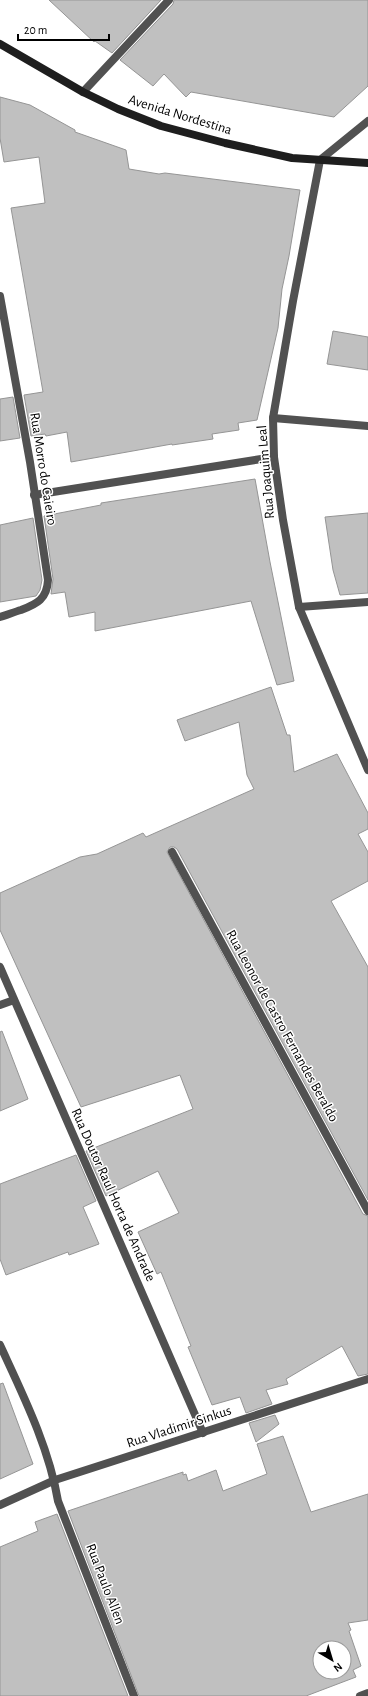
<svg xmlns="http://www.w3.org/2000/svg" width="368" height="1696" viewBox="0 0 368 1696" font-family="'Alegreya Sans',sans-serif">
	<rect width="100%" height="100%" fill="#fff"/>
	<g fill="#c0c0c0" stroke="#959595" fill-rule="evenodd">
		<path d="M49 0H161L112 53 95 41 94 42Z"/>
		<path d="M174 0H368V86L334 117 191 92 186 97 164 74 153 86 120 60 173 4Z"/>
		<path d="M0 97 30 105 75 130V132L126 150 129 169 159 174 165 173 300 190 289 256 282 289 278 328 257 420 238 423 239 430 212 434 213 439 172 445V444L71 462 67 432 46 436 45 434 31 436 24 395 43 392 11 208 45 203 39 157 4 162 0 138Z"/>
		<path d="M333 331 368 337V370L327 364Z"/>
		<path d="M13 397 20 438 0 441V399Z"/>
		<path d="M255 479 270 562 294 681 277 685 251 601 95 631V612L69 617 65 592 51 594 53 579 44 516 101 505V503Z"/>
		<path d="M368 513V593L340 595 333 570 325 517Z"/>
		<path d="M33 518 42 580 40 590 36 596 0 602V525Z"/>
		<path d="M271 687 287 735H290L294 772 337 754 368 813V829L358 834 368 852V881L331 901 368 967V1200L177 849 174 847H170L167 852 363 1214 368 1216V1374L358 1376 342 1346 286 1379 288 1384 266 1390 272 1404 246 1413 240 1397 212 1405 188 1347 191 1346 161 1272 157 1274 138 1232 179 1213 158 1171 106 1196 86 1151 193 1109 180 1075 81 1107 0 930V893L80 857 97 854 143 833 146 837 254 789 247 775 239 722 185 741 177 720Z"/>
		<path d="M2 1031 28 1099 0 1111V1032Z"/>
		<path d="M76 1155 96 1201 83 1207 99 1244 69 1255 68 1252 6 1275 0 1259V1184Z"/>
		<path d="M3 1383 33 1464 0 1479V1384Z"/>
		<path d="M275 1415 279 1424 256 1442 249 1423Z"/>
		<path d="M283 1436 311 1512 368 1494V1620L348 1623 351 1630 349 1631 361 1666 353 1670 356 1677 306 1696H139L68 1511 183 1472V1475L186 1474 188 1481 216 1470 223 1491 267 1474 257 1444ZM320 1648H344V1672H320Z"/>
		<path d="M57 1514 128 1696H0V1547L38 1531 35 1522Z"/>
	</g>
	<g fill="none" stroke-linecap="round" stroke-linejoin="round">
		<g stroke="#515151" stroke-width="8">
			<path d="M83 92 169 0"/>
			<path d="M368 121 320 160 293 301 273 418 274 457 283 520 299 607 368 770"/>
			<path d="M0 296 30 462 48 580C47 599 37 604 21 610 14 612 7 615 0 617"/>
			<path d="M273 418 368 426"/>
			<path d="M34 495 274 457"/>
			<path d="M299 607 368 602"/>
			<path d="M172 852 368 1211"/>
			<path d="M0 967 203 1433"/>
			<path d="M0 1005 14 1000"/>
			<path d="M0 1345C23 1395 49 1447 58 1501L134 1696"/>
			<path d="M0 1505 55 1480 368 1379"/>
			<path d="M360 1696 368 1693"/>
		</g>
		<path stroke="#1e1e1e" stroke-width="8" d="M0 44 83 92 118 109 161 126 225 143 292 158 368 163"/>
	</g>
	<g text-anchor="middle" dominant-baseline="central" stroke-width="3" stroke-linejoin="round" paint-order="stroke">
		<g font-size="14" fill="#000" stroke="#fff">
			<text transform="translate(180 115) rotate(17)">Avenida Nordestina</text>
			<text transform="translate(43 469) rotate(81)">Rua Morro do Caieiro</text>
			<text transform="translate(266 472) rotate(-95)">Rua Joaquim Leal</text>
			<text transform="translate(282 1026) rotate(61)">Rua Leonor de Castro Fernandes Beraldo</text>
			<text transform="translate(113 1195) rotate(66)">Rua Doutor Raul Horta de Andrade</text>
			<text transform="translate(179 1427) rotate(-18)">Rua Vladimir Sinkus</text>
			<text transform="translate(105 1584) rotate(69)">Rua Paulo Allen</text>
		</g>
	</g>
	<g transform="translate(332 1660) rotate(142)"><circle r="19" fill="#ffffff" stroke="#999999"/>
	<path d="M0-3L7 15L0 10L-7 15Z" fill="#000000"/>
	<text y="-6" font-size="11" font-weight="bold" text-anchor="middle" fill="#000000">N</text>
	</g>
	<path d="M18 34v6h91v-6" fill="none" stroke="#000000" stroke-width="2"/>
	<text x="24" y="34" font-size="12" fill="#000000" stroke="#ffffff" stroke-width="3" paint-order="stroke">20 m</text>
</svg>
